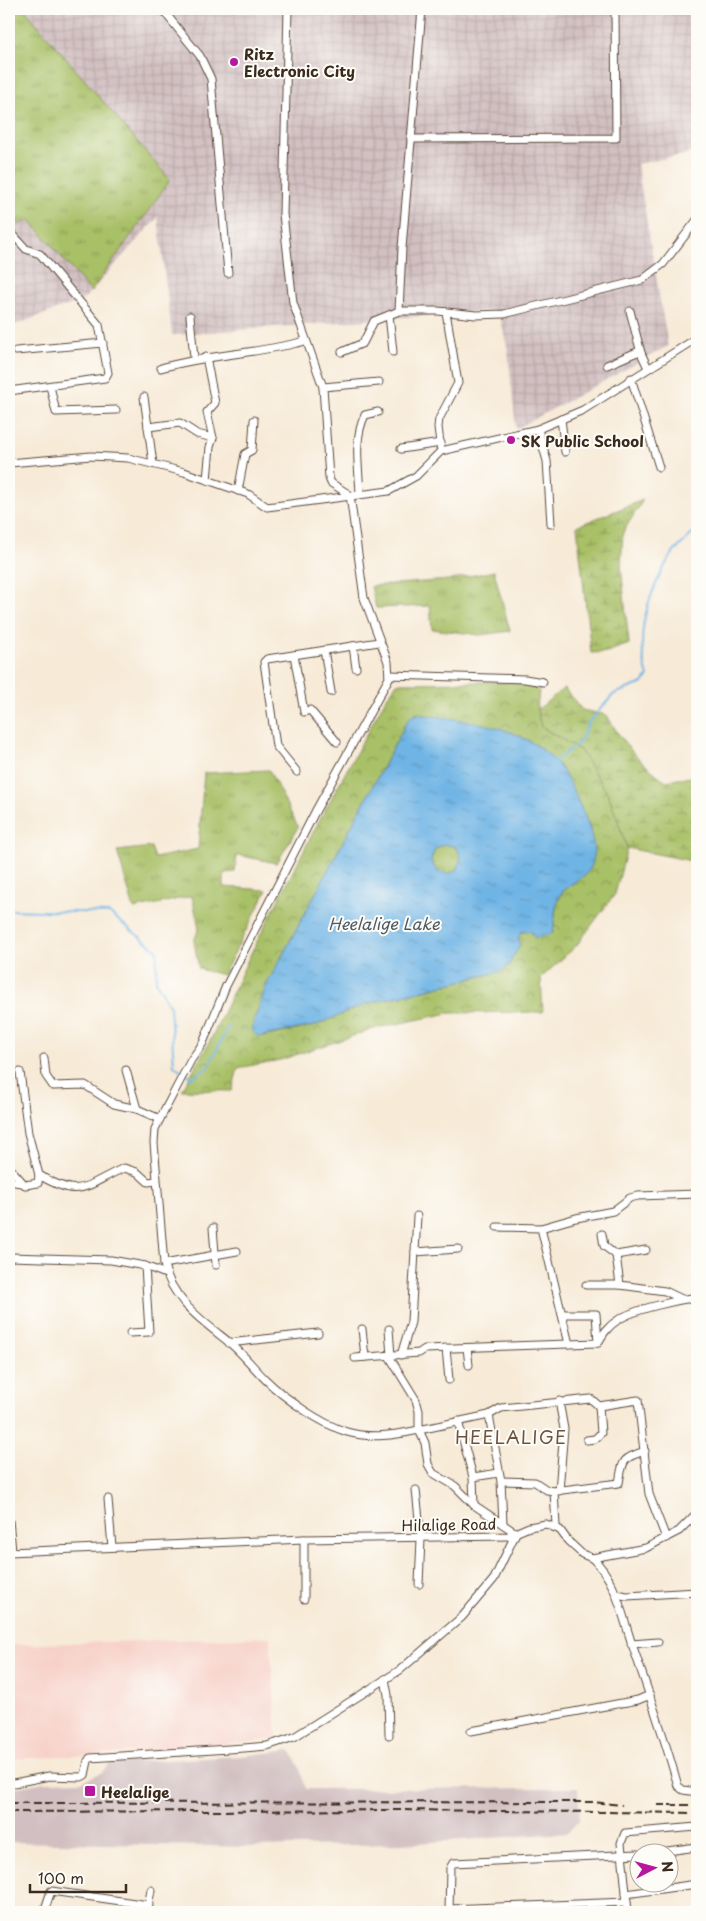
<svg xmlns="http://www.w3.org/2000/svg" width="706" height="1921" viewBox="0 0 706 1921" font-family="'Playpen Sans',sans-serif">
	<defs>
		<pattern id="industrial-grid" width="8" height="8" patternUnits="userSpaceOnUse" patternTransform="scale(1.25)"><rect width="8" height="8" fill="#d2bfc1"/><path d="M0 4h8M4 0v8" fill="none" stroke="#b5a4a5"/></pattern>
		<pattern id="grass-tufts" width="24" height="20" patternUnits="userSpaceOnUse" patternTransform="scale(1.25)"><rect width="24" height="20" fill="#a8c066"/><path d="M3 7l-1-3M5 7V3M7 7l1-3M15 17l-1-3M17 17v-4M19 17l1-3" fill="none" stroke="#8a9c53"/></pattern>
		<pattern id="wetland-marsh" width="20" height="14" patternUnits="userSpaceOnUse" patternTransform="scale(1.25)"><rect width="20" height="14" fill="#a8c066"/><path d="M1 5h8M5 5V1M11 12h8M15 12V8" fill="none" stroke="#8a9c53"/></pattern>
		<pattern id="park-crowns" width="20" height="18" patternUnits="userSpaceOnUse" patternTransform="scale(1.25)"><rect width="20" height="18" fill="#a8c066"/><path d="M2 6a3 3 0 1 1 6 0M12 15a3 3 0 1 1 6 0" fill="none" stroke="#8a9c53"/></pattern>
		<pattern id="water-ripples" width="26" height="14" patternUnits="userSpaceOnUse" patternTransform="scale(1.25)"><rect width="26" height="14" fill="#6eb4e5"/><path d="M2 4q2-2 4 0t4 0M15 11q2-2 4 0t4 0" fill="none" stroke="#5c93b9"/></pattern>
	</defs>
	<rect width="100%" height="100%" fill="#fdfcf7"/>
	<filter id="ink" filterUnits="userSpaceOnUse"><feTurbulence type="fractalNoise" baseFrequency=".02" numOctaves="2"/><feDisplacementMap in="SourceGraphic" scale="10" xChannelSelector="R" yChannelSelector="G"/><feConvolveMatrix kernelMatrix="1 2 1 2 8 2 1 2 1" color-interpolation-filters="sRGB"/></filter>
	<filter id="wash" filterUnits="userSpaceOnUse"><feTurbulence type="fractalNoise" baseFrequency=".0096" numOctaves="4" result="noise"/><feDisplacementMap in="SourceGraphic" scale="20" xChannelSelector="R" yChannelSelector="G"/><feGaussianBlur stdDeviation="1.12" result="paint"/><feColorMatrix in="noise" values="0 0 0 0 0 0 0 0 0 0 0 0 0 0 0 0 0 1.4 0 .05"/><feComposite in="paint" operator="in"/></filter>
	<g filter="url(#wash)">
		<rect width="100%" height="100%" fill="#f7ead7"/>
		<path fill="#f7d1c9" d="M270 1637 277 1739 111 1754 9 1759V1645Z"/>
		<path fill="url(#industrial-grid)" d="M9 9H697V152L637 164 668 346 516 429 508 350 498 310 172 335 158 217 83 300 9 327Z"/>
		<path fill="#d2bfc1" d="M290 1750 299 1766 306 1789 578 1788 580 1820 566 1833 403 1844 250 1847 9 1842V1789L44 1782 82 1781 101 1773 110 1763 241 1756Z"/>
		<g fill="url(#grass-tufts)" stroke="#727542">
			<path d="M9 9H24L170 180 91 292 30 220 19 224 9 212Z"/>
			<path d="M494 571 510 631 480 635 432 629 430 606 376 608 371 586 449 580Z"/>
			<path d="M269 770 298 827 277 863 237 855 235 872 224 873V887L267 890 223 975 199 969 194 941 199 928 192 896 134 909 117 851 151 847 155 858 198 849 204 773Z"/>
			<circle cx="446" cy="859" r="15"/>
		</g>
		<g fill="url(#wetland-marsh)" stroke="#727542">
			<path d="M643 500 623 532 621 566 629 644 607 652 591 653 577 526Z"/>
			<path d="M564 688 582 710 607 715C622 743 640 763 666 781L697 776V859L692 861 627 848 609 796 580 750 541 727 537 710Z"/>
		</g>
		<path fill="url(#park-crowns)" stroke="#727542" fill-rule="evenodd" d="M483 682 522 683 539 690 537 710 541 727 580 750 609 796 627 848 615 894 576 946 541 978 543 1012 449 1013 377 1028 280 1060 238 1068 232 1091 182 1090 212 1037 251 953 319 821 385 700 397 683ZM409 718 555 761 590 827 585 875C555 895 557 898 553 933L534 935 528 930 521 932 518 936 520 944 509 965 502 971 366 1004 314 1026 263 1037 266 986Z"/>
		<path fill="url(#water-ripples)" stroke="#546f82" fill-rule="evenodd" d="M416 714C464 720 518 723 554 760 566 772 575 794 582 810 589 825 598 848 592 865 587 878 573 881 564 890 554 900 555 920 553 933L535 938 531 931 521 932 518 939 520 944 509 965 502 971 366 1004 314 1026 258 1037 251 1030 266 986 409 718ZM445 844 456 847 461 857 458 869 448 874 437 871 431 860 435 849Z"/>
		<g fill="none" stroke-linecap="round" stroke-linejoin="round">
			<g stroke="#6eb4e5" stroke-width="2">
				<path d="M555 761 580 742 588 723 614 694 643 683 648 676C634 636 647 597 668 560 674 549 688 539 697 529"/>
				<path d="M9 910 109 913 157 950 156 981 170 1007 174 1065 183 1072"/>
				<path d="M187 1074 192 1078 208 1067 228 1027"/>
			</g>
		</g>
	</g>
	<g filter="url(#ink)">
		<g fill="none" stroke-linecap="round" stroke-linejoin="round">
			<defs>
				<g id="minor">
					<path d="M162 9 200 56 211 79 228 273"/>
					<path d="M411 139 616 138 615 9"/>
					<path d="M9 230 26 249 40 254 99 325 108 373 105 378 9 391"/>
					<path d="M399 311 402 248 422 9"/>
					<path d="M630 311 641 353"/>
					<path d="M389 315 393 352"/>
					<path d="M190 316 194 358"/>
					<path d="M16 351 103 343"/>
					<path d="M342 352 363 343 374 321 399 311H438L476 315 504 314 642 280 663 264 697 220"/>
					<path d="M206 357 215 403 207 412 213 438 210 447 207 480"/>
					<path d="M607 365 637 352 641 353 648 368"/>
					<path d="M161 368C209 354 257 354 305 341"/>
					<path d="M631 378 659 467"/>
					<path d="M50 386 56 412 116 410"/>
					<path d="M323 387 379 382"/>
					<path d="M144 397 153 464"/>
					<path d="M561 419 565 452"/>
					<path d="M148 427 180 423 197 434 213 438"/>
					<path d="M538 429 547 461 551 524"/>
					<path d="M401 449 441 443"/>
					<path d="M441 451 438 427 439 419 458 383 446 312"/>
					<path d="M9 463 91 456 128 458 184 472 248 494 267 507 389 491 416 476 441 451 538 429 583 410 697 338"/>
					<path d="M238 491 245 454 252 450 254 420"/>
					<path d="M360 494C359 467 353 440 365 415L378 412"/>
					<path d="M353 646 356 668"/>
					<path d="M324 650 331 692"/>
					<path d="M294 655 304 712 310 710 337 742"/>
					<path d="M389 675 525 679 543 682"/>
					<path d="M297 772 276 746 264 662 267 659 379 642"/>
					<path d="M44 1058 46 1076 53 1086 85 1085 114 1104 137 1109 160 1119"/>
					<path d="M126 1070 137 1109"/>
					<path d="M20 1072 28 1133 39 1175C82 1200 83 1186 124 1168L137 1172 148 1182 156 1181"/>
					<path d="M9 1167 25 1185 38 1183 39 1175"/>
					<path d="M9 1181 21 1183"/>
					<path d="M497 1227 541 1228 569 1344"/>
					<path d="M213 1228 216 1265"/>
					<path d="M541 1228 576 1218 613 1211 630 1198 638 1196 697 1194"/>
					<path d="M602 1234 604 1246 616 1255 646 1250"/>
					<path d="M415 1252 458 1249"/>
					<path d="M616 1255 620 1285 665 1291 682 1299"/>
					<path d="M9 1257 111 1260 145 1266 166 1274"/>
					<path d="M164 1264 237 1251"/>
					<path d="M586 1285H620"/>
					<path d="M562 1314H596L598 1343"/>
					<path d="M362 1329 365 1357"/>
					<path d="M389 1329 391 1356"/>
					<path d="M130 1333 149 1332 145 1266"/>
					<path d="M229 1343 318 1333"/>
					<path d="M446 1348 449 1380"/>
					<path d="M467 1348 469 1365"/>
					<path d="M401 1355 411 1322 417 1216"/>
					<path d="M389 1356 416 1400 419 1411V1430L489 1415 501 1408 591 1399 599 1406 638 1400 649 1494 666 1538"/>
					<path d="M355 1358 419 1353 425 1349 598 1343C603 1334 608 1326 618 1320 634 1309 678 1300 697 1297"/>
					<path d="M489 1415 501 1481 503 1524"/>
					<path d="M458 1421 473 1477 499 1473"/>
					<path d="M587 1440 595 1439 601 1433 599 1406"/>
					<path d="M473 1477 474 1505"/>
					<path d="M501 1481 535 1482 547 1490 554 1491 619 1483C623 1460 622 1458 645 1451"/>
					<path d="M416 1490 421 1539 419 1584"/>
					<path d="M554 1491 556 1526"/>
					<path d="M559 1491 564 1429 559 1401"/>
					<path d="M108 1499 112 1547"/>
					<path d="M9 1520 12 1551"/>
					<path d="M304 1539V1599"/>
					<path d="M9 1552 304 1539 508 1536 529 1527 546 1524 560 1530 568 1541 582 1554 592 1558 646 1548 679 1531 697 1513"/>
					<path d="M592 1558C617 1580 622 1616 633 1647 649 1693 665 1739 678 1786L683 1790 697 1792"/>
					<path d="M616 1594 627 1596 697 1592"/>
					<path d="M631 1644 658 1642"/>
					<path d="M385 1679 388 1695 389 1735"/>
					<path d="M471 1731 638 1700 650 1695"/>
					<path d="M9 1784 49 1776 81 1777 85 1775 88 1761 90 1758 244 1748 267 1746 294 1737 400 1670 462 1617 494 1579 516 1533 474 1505 455 1486 433 1473 428 1464 425 1443 419 1430C395 1435 371 1439 347 1432 321 1424 284 1398 265 1379 253 1367 243 1354 230 1343 204 1322 171 1300 164 1264L154 1143 155 1129 160 1119 191 1060 203 1043 226 986 315 812 389 678 388 662 364 598 350 495 331 483 329 478 323 387 293 303 283 214 288 9"/>
					<path d="M645 1854 697 1847"/>
					<path d="M626 1894 697 1884"/>
					<path d="M449 1909 627 1902"/>
					<path d="M44 1912 51 1891 149 1905"/>
					<path d="M147 1912 151 1890"/>
					<path d="M449 1912 450 1868 453 1863 638 1854"/>
					<path d="M628 1912 621 1843 625 1833 697 1827"/>
				</g>
			</defs>
			<use href="#minor" stroke="#57473a" stroke-width="9"/>
			<use href="#minor" stroke="#fff" stroke-width="7"/>
			<g stroke="#3b2a1e" stroke-width="2" stroke-dasharray="8 4" stroke-linecap="butt">
				<path d="M9 1803 593 1802 622 1805"/>
				<path d="M657 1805H697"/>
				<path d="M9 1812 399 1810 697 1813"/>
			</g>
		</g>
	</g>
	<g fill="#b5179e" stroke="#fdfcf7" stroke-width="2">
		<circle cx="234" cy="62" r="5"/>
		<circle cx="511" cy="440" r="5"/>
		<rect x="84" y="1785" width="12" height="12" rx="2.5"/>
	</g>
	<g text-anchor="middle" dominant-baseline="central" stroke-width="4" stroke-linejoin="round" paint-order="stroke">
		<g font-size="15" font-weight="bold" fill="#3b2a1e" stroke="#fdfcf7" text-anchor="start">
			<text x="244" y="53">Ritz<tspan x="244" dy="17">Electronic City</tspan></text>
			<text x="521" y="440">SK Public School</text>
			<text x="101" y="1791">Heelalige</text>
		</g>
		<g font-size="15" fill="#3b2a1e" stroke="#fdfcf7">
			<text transform="translate(449 1524) rotate(-1)">Hilalige Road</text>
		</g>
		<g font-size="16" font-style="italic" fill="#4d5a64" stroke="#fdfcf7">
			<text x="384" y="923">Heelalige Lake</text>
		</g>
		<g font-size="18" letter-spacing="1" fill="#6d5442" stroke="#fdfcf7">
			<text x="511" y="1436">HEELALIGE</text>
		</g>
	</g>
	<rect width="706" height="1921" fill="none" stroke="#fdfcf7" stroke-width="30"/>
	<g transform="translate(654 1868) rotate(84)"><circle r="24" fill="#fdfcf7" stroke="#afa8a0"/>
	<path d="M0-4L9 19L0 12L-9 19Z" fill="#b5179e"/>
	<text y="-8" font-size="14" font-weight="bold" text-anchor="middle" fill="#3b2a1e">N</text>
	</g>
	<path d="M30 1884v8h96v-8" fill="none" stroke="#3b2a1e" stroke-width="2.5"/>
	<text x="38" y="1884" font-size="15" fill="#3b2a1e" stroke="#fdfcf7" stroke-width="4" paint-order="stroke">100 m</text>
</svg>
